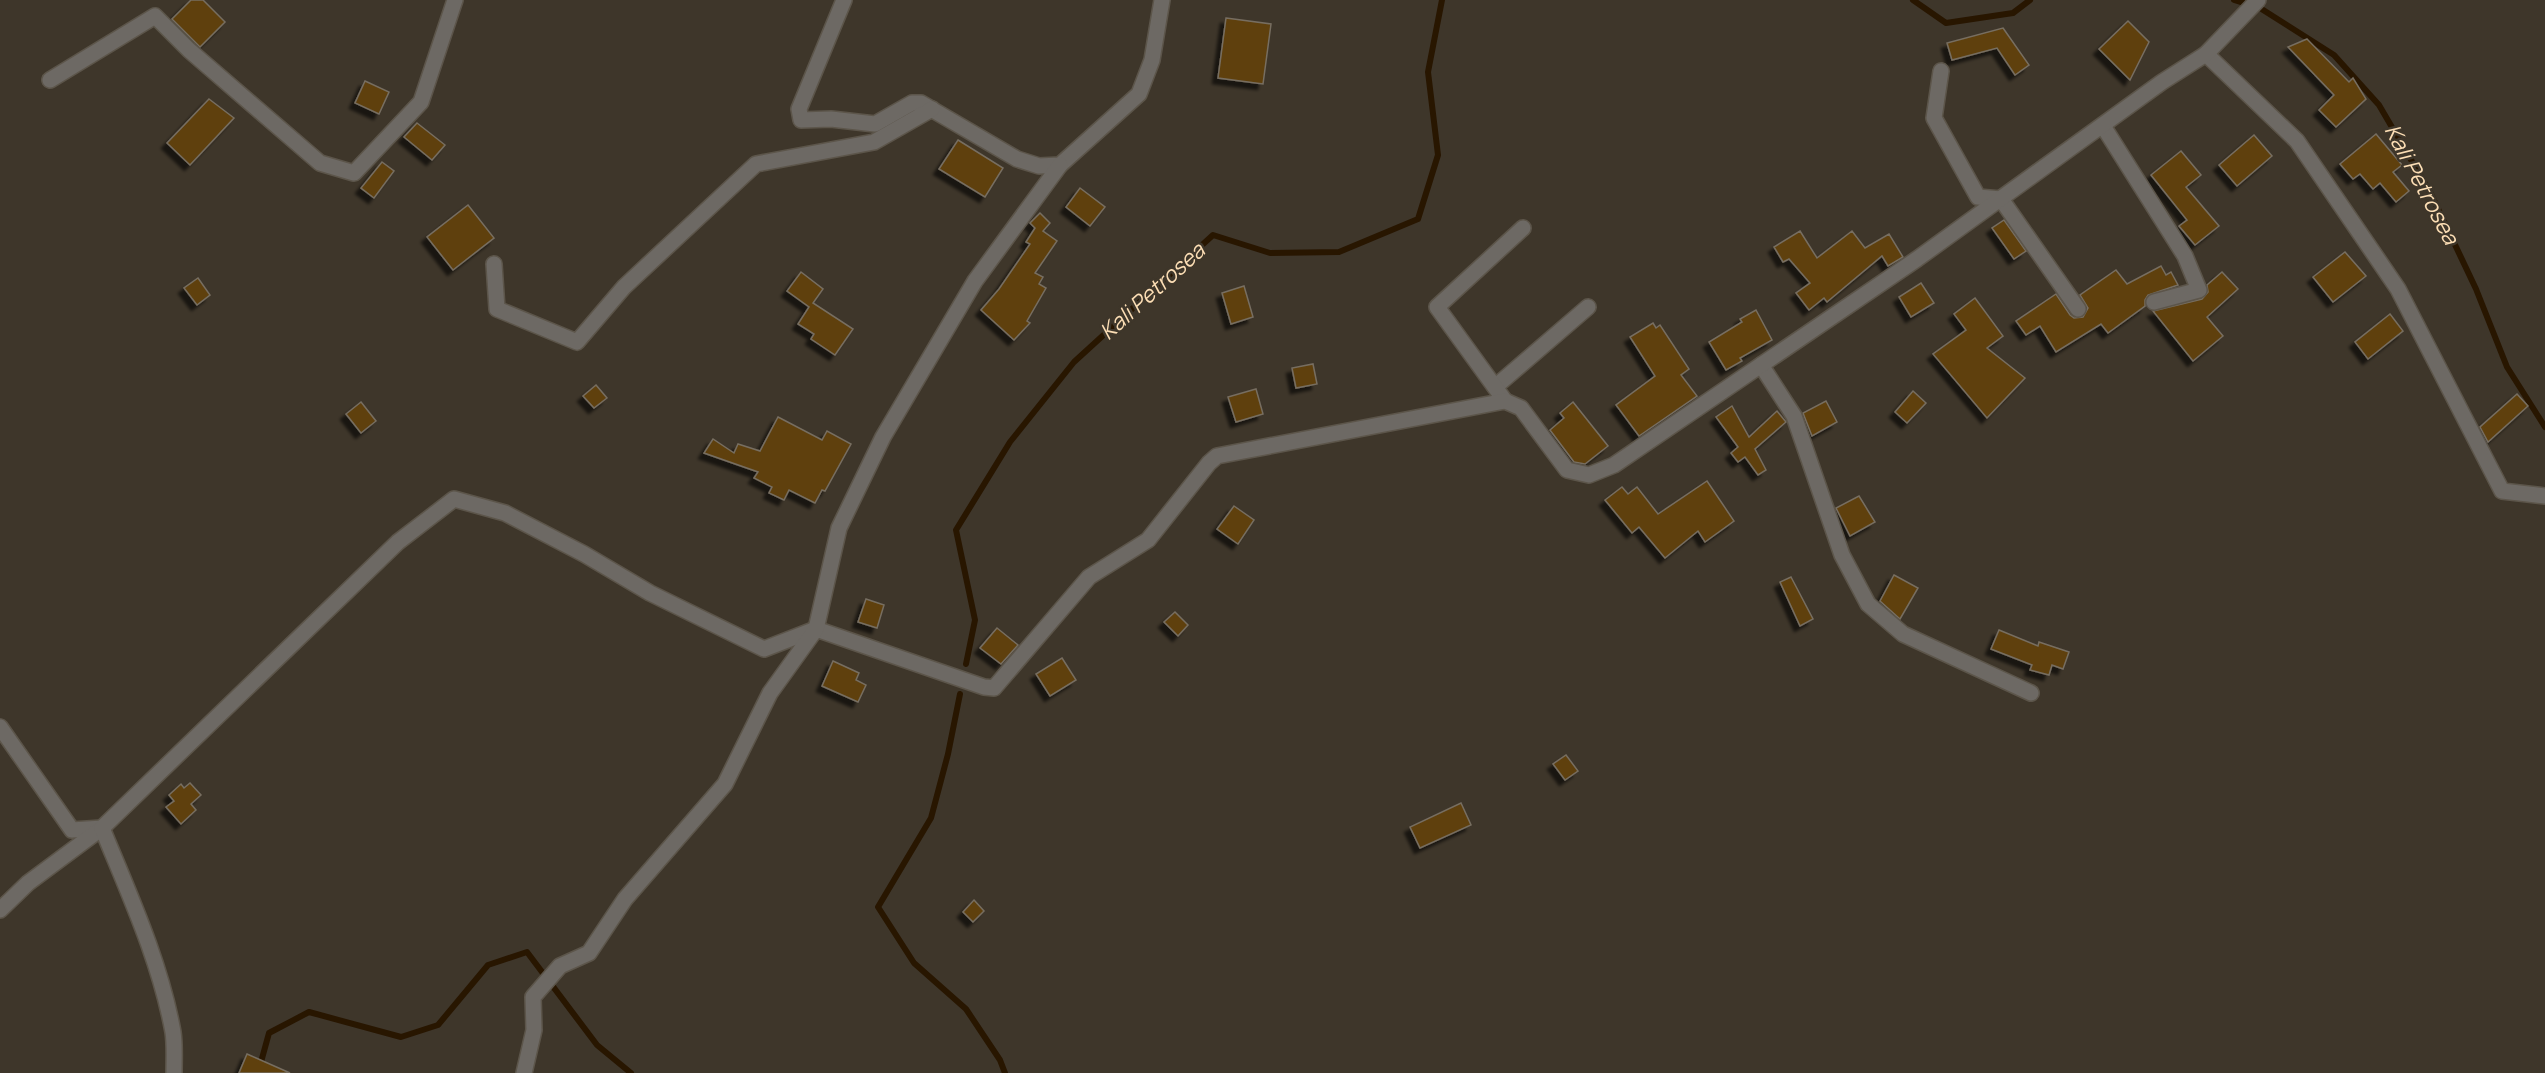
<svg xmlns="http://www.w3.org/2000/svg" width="2545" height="1073" viewBox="0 0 2545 1073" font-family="Manrope,sans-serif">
	<defs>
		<filter id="shadow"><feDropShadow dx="-5.5" dy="5.5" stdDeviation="1.5" flood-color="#0009"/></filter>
	</defs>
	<rect width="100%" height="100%" fill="#3e362a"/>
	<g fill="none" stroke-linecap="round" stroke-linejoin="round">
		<g stroke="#281600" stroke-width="6">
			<path d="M1913 0 1946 23 2013 13 2030 0"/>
			<path d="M2234 0 2260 8 2334 55 2379 105 2431 194 2476 289 2507 367 2545 427"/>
			<path d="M966 664 975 620 956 530 1010 442 1074 362 1213 235 1270 253 1339 252 1418 219 1438 155 1428 72 1442 0"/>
			<path d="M960 694 948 754 931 818 878 907 914 963 966 1009 1000 1060 1005 1073"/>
			<path d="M258 1073 269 1033 309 1012 401 1037 438 1025 488 965 527 952 597 1045 631 1073"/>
		</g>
	</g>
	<g fill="#5f400d" stroke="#776e61" stroke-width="1.5" filter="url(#shadow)">
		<path d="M191 0H203L225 22 200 47 172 19Z"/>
		<path d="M1226 18 1271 24 1263 84 1218 78Z"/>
		<path d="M2128 21 2149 42 2130 80 2099 49Z"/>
		<path d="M2003 28 2029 65 2015 75 1997 48 1952 60 1947 43Z"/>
		<path d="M2307 39 2349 82 2353 78 2366 99 2336 127 2319 110 2334 95 2288 47Z"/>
		<path d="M365 81 389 92 379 114 355 103Z"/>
		<path d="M209 99 234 118 190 165 167 143Z"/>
		<path d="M417 123 445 145 432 160 404 137Z"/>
		<path d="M2376 134 2402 165 2393 172 2409 191 2396 202 2380 183 2373 189 2360 174 2353 179 2340 164Z"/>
		<path d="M2254 135 2272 156 2237 186 2219 165Z"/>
		<path d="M958 140 1003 168 985 197 939 169Z"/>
		<path d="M2181 151 2201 175 2186 187 2219 226 2195 245 2179 226 2187 220 2151 175Z"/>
		<path d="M382 162 394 171 374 198 361 188Z"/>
		<path d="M1080 188 1105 207 1090 226 1066 207Z"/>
		<path d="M468 205 494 238 453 270 427 237Z"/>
		<path d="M1040 213 1050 223 1043 231 1057 241 1035 273 1043 277 1039 284 1046 288 1027 321 1030 323 1014 340 981 310 999 289 1030 244 1026 242 1035 228 1030 223Z"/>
		<path d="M2004 220 2026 251 2014 259 1992 228Z"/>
		<path d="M1800 231 1817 258 1852 231 1865 248 1889 234 1903 257 1888 266 1882 256 1827 302 1824 298 1809 310 1796 293 1810 283 1789 259 1783 262 1774 247Z"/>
		<path d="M2345 252 2366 276 2333 302 2313 277Z"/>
		<path d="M2161 266 2166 275 2171 272 2178 285 2148 295 2145 300V306L2108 333 2101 324 2056 352 2040 326 2026 335 2016 321 2056 294 2070 315 2074 318 2083 317 2088 308 2080 295 2116 270 2127 284Z"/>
		<path d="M801 272 823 289 813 303 853 329 835 355 811 339 814 334 798 324 809 307 787 291Z"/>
		<path d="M2222 272 2238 289 2207 317 2223 336 2193 361 2153 311 2202 299 2208 292 2207 285Z"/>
		<path d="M198 278 210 295 197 305 184 288Z"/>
		<path d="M1921 283 1934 303 1911 317 1899 297Z"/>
		<path d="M1244 286 1253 317 1231 324 1222 293Z"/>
		<path d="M1975 298 2003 336 1987 348 2025 378 1987 418 1933 354 1966 330 1954 314Z"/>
		<path d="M1756 310 1772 340 1740 358 1742 361 1726 370 1709 342 1742 322 1740 319Z"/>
		<path d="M2390 314 2403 331 2368 359 2355 342Z"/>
		<path d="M1653 323 1656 328 1660 325 1689 369 1681 375 1697 396 1639 436 1616 405 1655 376 1630 337Z"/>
		<path d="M1313 364 1317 384 1296 388 1292 368Z"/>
		<path d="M596 385 607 398 594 408 583 396Z"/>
		<path d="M1256 389 1263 414 1236 422 1228 397Z"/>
		<path d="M1913 391 1926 403 1907 423 1895 412Z"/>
		<path d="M2517 394 2528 406 2488 442 2480 427Z"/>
		<path d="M1826 401 1837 422 1812 436 1803 413Z"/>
		<path d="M361 402 376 421 361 433 346 414Z"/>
		<path d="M1573 402 1608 446 1585 464 1574 462 1550 430 1564 418 1560 413Z"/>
		<path d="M1732 406 1749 437 1777 411 1786 422 1755 449 1766 470 1758 475 1745 457 1738 462 1731 453 1738 447 1716 417Z"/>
		<path d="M778 417 822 440 827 431 851 444 825 491 822 490 815 503 789 490 784 500 769 493 772 487 754 478 758 472 704 453 713 439 734 453 738 444 760 451Z"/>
		<path d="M1707 481 1734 521 1705 542 1698 531 1665 558 1639 527 1632 533 1605 500 1622 487 1628 494 1637 487 1658 514Z"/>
		<path d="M1859 496 1875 522 1850 536 1836 508Z"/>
		<path d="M1234 506 1254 520 1238 544 1217 529Z"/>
		<path d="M1894 575 1918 588 1900 619 1880 601Z"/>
		<path d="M1791 577 1813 619 1800 626 1780 582Z"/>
		<path d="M866 599 884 605 877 628 858 622Z"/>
		<path d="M1175 612 1188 625 1178 636 1164 622Z"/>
		<path d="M997 628 1018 645 1001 664 980 648Z"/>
		<path d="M1999 630 2038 646 2039 642 2069 652 2063 669 2052 665 2049 675 2030 670 2032 665 1991 649Z"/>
		<path d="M1062 658 1076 680 1050 696 1036 674Z"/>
		<path d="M833 661 859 673 856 680 866 685 858 702 822 686Z"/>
		<path d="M1566 755 1578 771 1565 780 1553 764Z"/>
		<path d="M190 783 201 795 191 804 196 810 181 824 166 807 174 801 169 795 181 784 184 788Z"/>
		<path d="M1461 803 1471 825 1420 848 1410 827Z"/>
		<path d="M974 900 984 911 973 922 963 912Z"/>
		<path d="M247 1054 290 1073H239Z"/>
	</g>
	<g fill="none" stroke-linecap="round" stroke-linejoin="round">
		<defs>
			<g id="minor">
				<path d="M844 0 799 109 801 120 831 119 875 124 912 103H921L1017 159 1039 166 1060 165 1139 94 1152 60 1162 0"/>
				<path d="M2206 54 2297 141 2398 289 2502 491 2545 496"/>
				<path d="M1941 71 1934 118 1978 197 2001 199 2078 309"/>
				<path d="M50 80 155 16 189 50 320 163 354 173 421 102 455 0"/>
				<path d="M2103 126 2185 256 2199 290 2154 302"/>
				<path d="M494 264 497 309 577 342 624 287 756 164 874 142 932 109"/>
				<path d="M1761 365 1794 416 1842 555 1868 604 1903 634 2031 693"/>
				<path d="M1495 387 1588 307"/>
				<path d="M1505 401 1437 307 1523 228"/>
				<path d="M0 727 72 830 102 828"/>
				<path d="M0 910 28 883 102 828"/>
				<path d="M174 1073C174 1059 175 1045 173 1032 160 961 129 894 102 828L398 542 454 499 505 513 584 554 650 593 764 649 816 629 984 687 994 688 1089 577 1148 540 1209 463 1217 456 1505 401 1521 408 1567 470 1589 475 1614 465 1917 259 2162 82 2206 54 2258 0"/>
				<path d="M524 1073 534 1030 533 997 560 966 589 953 625 899 725 784 770 693 816 629 839 528 883 437 975 281 1060 165"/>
			</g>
		</defs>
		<use href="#minor" stroke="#5c554a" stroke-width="18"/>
		<use href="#minor" stroke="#6d6964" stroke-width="15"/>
	</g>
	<g text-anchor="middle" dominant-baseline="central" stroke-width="5" stroke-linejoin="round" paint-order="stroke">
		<g font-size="22" font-style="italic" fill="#fcdeb5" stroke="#3e362a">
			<text transform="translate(2422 184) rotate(62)">Kali Petrosea</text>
			<text transform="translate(1152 291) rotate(-42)">Kali Petrosea</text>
		</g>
	</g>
</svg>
